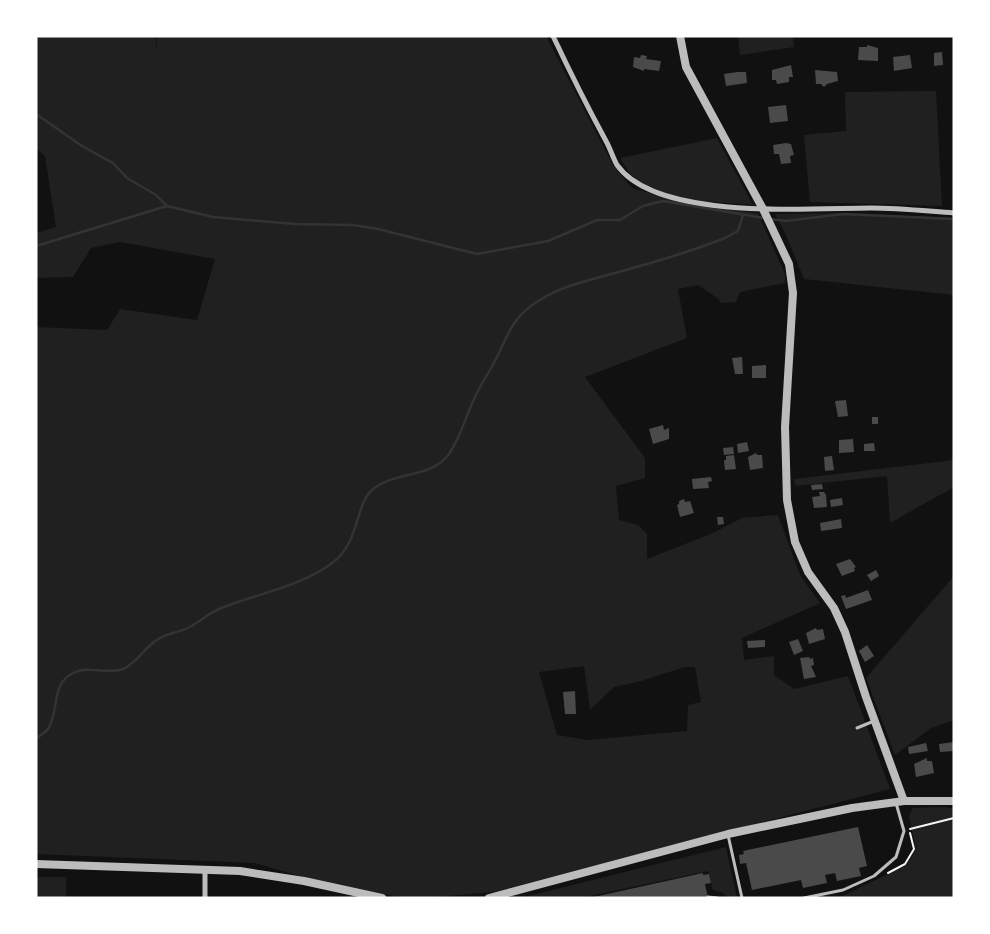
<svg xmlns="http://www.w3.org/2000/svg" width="990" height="934" viewBox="0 0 990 934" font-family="'Source Serif 4',serif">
	<rect width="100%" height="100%" fill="#111"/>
	<g fill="#202020" fill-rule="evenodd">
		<path d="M36 36H156V54L157 36H546L614 167 632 188 688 204 758 213 785 274V283L740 292 736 302 720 303 719 299 698 285 678 289 687 338 585 377 645 458V478L616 486 619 520 638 525 647 534V559L713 533 742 518 778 515 800 575 820 603 742 638 744 660 774 656V675L794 689 848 676 890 789 494 892 424 898H405L323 883 255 863 36 854V327L107 330 120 309 197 320 215 259 120 242 91 248 73 277 36 278V233L56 227 45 156 36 148ZM584 666 590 710 614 687 641 681 685 667H695L701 702 688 705 687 731 588 740 557 735 539 672Z"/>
		<path d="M738 36H793L794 47 740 55Z"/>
		<path d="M936 91 942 206 810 202 804 135 846 131 845 92Z"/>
		<path d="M717 138 753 205C715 201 665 204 634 177 628 172 624 164 620 158Z"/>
		<path d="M847 213 954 218V295L804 279 785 233 775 214Z"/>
		<path d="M954 460V487L890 523 887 476 795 486 794 479Z"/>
		<path d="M954 576V720L931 728 895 755 866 678Z"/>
		<path d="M945 807 953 809 954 812V898H838L907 865 916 849 909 816 913 808Z"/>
		<path d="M726 847 737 898H728L723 893 713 890 708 871 580 898H520Z"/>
		<rect x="36" y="877" width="30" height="21"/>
	</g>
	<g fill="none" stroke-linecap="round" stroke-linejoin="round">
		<g stroke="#333" stroke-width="2.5">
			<path d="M36 114 82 146 113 163 127 178 156 195 167 206 213 217 295 224 353 225 378 229 477 254 548 241 597 220H620L643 206 663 201 764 218"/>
			<path d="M770 219 786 221 843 214 954 219"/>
			<path d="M36 246 167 206"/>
			<path d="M37 738C40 735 46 732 48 729 60 710 50 685 73 673 89 665 107 675 123 669 139 662 146 644 162 637 170 633 180 632 188 628 199 622 208 614 219 609 255 594 308 585 337 559 359 539 356 504 372 490 393 471 431 479 449 454 462 435 467 411 478 391 484 379 492 368 498 355 507 336 513 319 531 306 556 287 586 281 615 273 652 263 690 252 725 238L738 231 743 215"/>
		</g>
	</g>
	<g fill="#4a4a4a">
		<path d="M867 45 878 48V61L858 60 859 47H867Z"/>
		<path d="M942 52 943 65 934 66V53Z"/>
		<path d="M641 55 647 56 646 59 661 61 659 71 644 69V71L633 67 634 57 640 58Z"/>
		<path d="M910 55 912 68 894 71 893 57Z"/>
		<path d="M791 65 793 77H789V82L777 84 776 80H772V70Z"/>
		<path d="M815 70 837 72 838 81 827 84 824 87 821 84H816Z"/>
		<path d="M737 72H746L747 83 726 86 724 74Z"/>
		<path d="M786 105 788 121 770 123 768 107Z"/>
		<path d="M786 143 791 144 794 155 790 156 791 163 781 164 779 154H774L773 145Z"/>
		<path d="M742 357 743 374H735L732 358Z"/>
		<path d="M766 365V378H752V366Z"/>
		<path d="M846 400 848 416 838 417 835 401Z"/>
		<rect x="872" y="417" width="6" height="7"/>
		<path d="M663 425 664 430 669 428V439L653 444 649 429Z"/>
		<path d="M853 439 854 452 839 453V440Z"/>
		<path d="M747 442 749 451 738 453 737 444Z"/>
		<path d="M874 443 875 451H864V444Z"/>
		<path d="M733 447 734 454 724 455 723 448Z"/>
		<path d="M756 453 757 455H762L763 468 750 470 748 457Z"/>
		<path d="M734 455 736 469 725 470 724 460H726V456Z"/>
		<path d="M832 456 834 470 825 471 824 457Z"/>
		<path d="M711 477 712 481 708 482 709 488 693 489 692 479Z"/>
		<path d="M822 484 823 489 812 490 811 485Z"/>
		<path d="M819 492H824L826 495 827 507 814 508 812 497 820 496Z"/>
		<path d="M842 498 843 505 831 507 830 500Z"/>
		<path d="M684 499 685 502 690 501 694 513 680 517 677 505 679 504V501Z"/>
		<path d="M717 517H723L724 524 718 525Z"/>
		<path d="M841 519 842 528 821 531 820 523Z"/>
		<path d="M850 559 856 567 854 568 855 571 842 576 836 564Z"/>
		<path d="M876 570 879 576 871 581 867 575Z"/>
		<path d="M868 590 872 600 846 609 841 596 845 595 846 598Z"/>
		<path d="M816 628 817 630 823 629 825 639 809 644 806 633Z"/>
		<path d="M798 639 803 651 794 655 789 642Z"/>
		<path d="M765 640V647L748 648 747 641Z"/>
		<path d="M867 645 874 656 865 662 859 651Z"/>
		<path d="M809 657 810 659 813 658 814 665 811 666 816 677 804 679 800 658Z"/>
		<path d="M575 691 576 714H565L563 692Z"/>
		<path d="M954 742V751L940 752 939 744Z"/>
		<path d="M926 743 928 751 909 754 908 747Z"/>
		<path d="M927 758V761H932L934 773 916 777 914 764Z"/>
		<path d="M858 827 867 866 859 868 861 876 837 881 835 873 825 875 827 883 803 888 801 880 752 890 746 863 740 864 739 855 744 854 743 851Z"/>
		<path d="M703 873V875L709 874 711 883 705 884 708 898H589Z"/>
	</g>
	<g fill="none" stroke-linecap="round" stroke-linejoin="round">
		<g stroke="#f5f5f5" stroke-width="2">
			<path d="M910 829 954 818"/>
			<path d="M888 873 905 864 914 849 910 833"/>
		</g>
		<g stroke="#bcbcbc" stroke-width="3">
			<path d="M857 728 874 721"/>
			<path d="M728 835 742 898"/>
			<path d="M708 897 717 898"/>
			<path d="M804 898 843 890 874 876 896 857 904 831 896 803"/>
		</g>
		<g stroke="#bcbcbc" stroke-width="5">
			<path d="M553 36C570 72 587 106 606 141 610 148 613 158 617 165 657 221 808 208 871 208 898 208 926 211 954 213"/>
			<path d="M205 898V870"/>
		</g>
		<g stroke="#bcbcbc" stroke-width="8">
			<path d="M680 36 686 67 763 209 789 264 793 293 785 427 787 500 795 542 808 572 834 608 845 632 866 697 904 801"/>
			<path d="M36 864 240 871 304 881 382 898"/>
			<path d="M489 898 728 834 852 808 904 801H954"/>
		</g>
	</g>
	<rect width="990" height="934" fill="none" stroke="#ffffff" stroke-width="75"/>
</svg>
